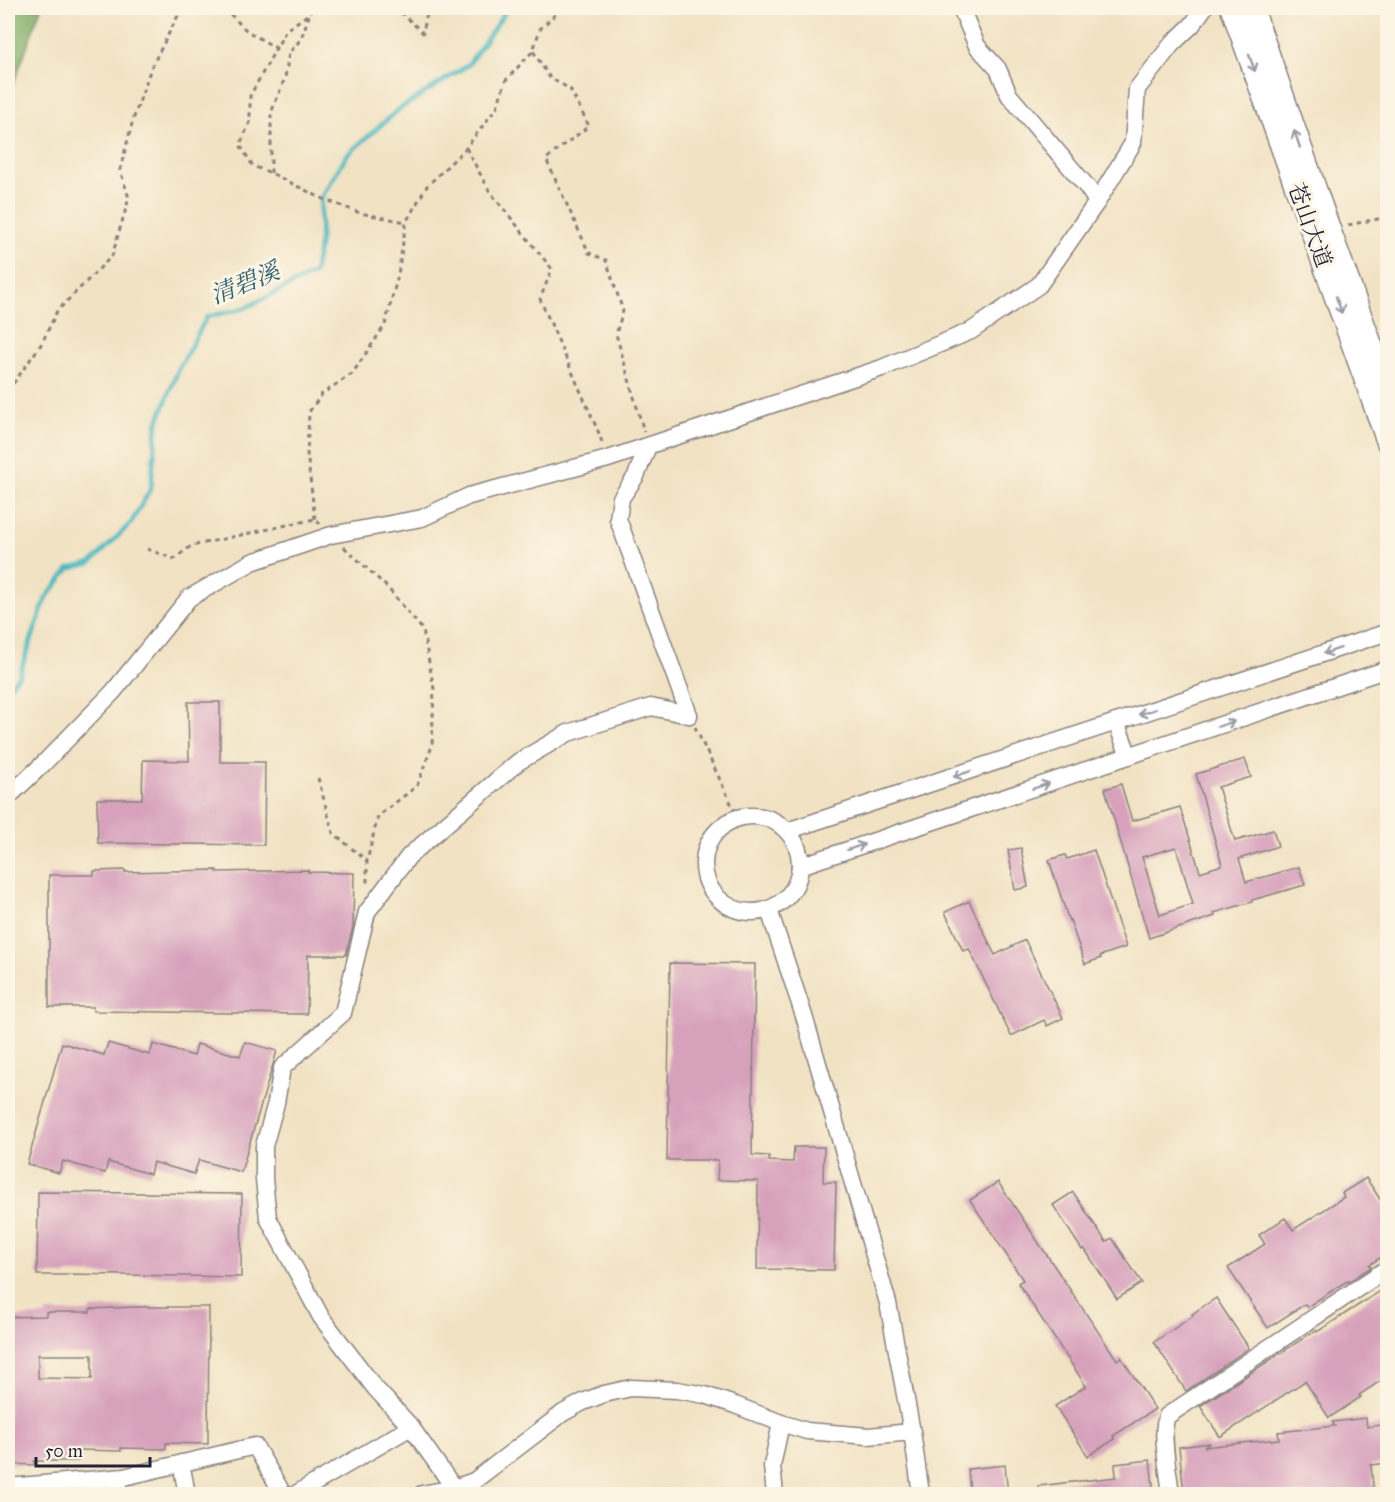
<svg xmlns="http://www.w3.org/2000/svg" width="1395" height="1502" viewBox="0 0 1395 1502" font-family="'IM FELL Great Primer','Noto Serif SC',serif">
	<rect width="100%" height="100%" fill="#fcf5e5"/>
	<filter id="ink" filterUnits="userSpaceOnUse"><feTurbulence type="fractalNoise" baseFrequency=".0167" numOctaves="2"/><feDisplacementMap in="SourceGraphic" scale="12" xChannelSelector="R" yChannelSelector="G"/><feConvolveMatrix kernelMatrix="1 2 1 2 8 2 1 2 1" color-interpolation-filters="sRGB"/></filter>
	<filter id="wash" filterUnits="userSpaceOnUse"><feTurbulence type="fractalNoise" baseFrequency=".008" numOctaves="4" result="noise"/><feDisplacementMap in="SourceGraphic" scale="24" xChannelSelector="R" yChannelSelector="G"/><feGaussianBlur stdDeviation="1.35" result="paint"/><feColorMatrix in="noise" values="0 0 0 0 0 0 0 0 0 0 0 0 0 0 0 0 0 1.4 0 .05"/><feComposite in="paint" operator="in"/></filter>
	<g filter="url(#wash)">
		<rect width="100%" height="100%" fill="#f1e2c3"/>
		<path fill="#80af68" stroke="#516852" stroke-width="1.5" d="M8 8H41L8 99Z"/>
		<g fill="none" stroke-linecap="round" stroke-linejoin="round">
			<path stroke="#48b7bf" stroke-width="4.5" d="M8 688 19 675 46 598 69 569 91 563 131 523 151 488 157 424 179 368 207 317 245 308 314 273 320 240 321 198 347 155 398 110 468 65 508 8"/>
		</g>
		<g id="blocks">
			<g fill="#d7a1bc" fill-rule="evenodd">
				<path d="M188 702H220V762H265L264 845 98 843 97 799H142L143 760 189 761Z"/>
				<path d="M1245 759 1251 777 1218 787 1235 841 1273 830 1278 846 1239 859 1246 882 1299 867 1305 885 1252 900V902L1214 913 1215 916 1149 938 1105 789 1121 784 1132 821 1180 807 1200 872 1222 865 1196 774ZM1176 847 1193 904 1160 915 1142 857Z"/>
				<path d="M1021 848 1028 887 1015 890 1008 850Z"/>
				<path d="M1094 850 1126 947 1100 956 1101 958 1085 964 1070 920 1069 921 1049 860 1065 855 1067 859Z"/>
				<path d="M125 870V872L217 870V872L308 870V872L354 873 353 927 346 955H308L307 1014 93 1011V1007H49V875H94V871Z"/>
				<path d="M969 901 995 955 1025 940 1063 1018 1047 1026 1044 1020 1011 1036 969 949 963 951 945 912Z"/>
				<path d="M670 963 755 964 752 1155 769 1156V1161L793 1162 794 1147H824L823 1182H836L834 1270 757 1269 758 1181 717 1180 718 1160H667Z"/>
				<path d="M245 1042 277 1051 241 1172 199 1160 194 1174 153 1162 150 1174 108 1162 105 1173 63 1161 59 1173 27 1164 62 1043 104 1055 108 1043 150 1055 153 1044 194 1056 197 1044 240 1056Z"/>
				<path d="M1366 1178 1388 1211V1253L1369 1265 1371 1267 1348 1282 1347 1281 1307 1307 1305 1304 1268 1328 1228 1268 1265 1244 1259 1235 1285 1218 1293 1230 1344 1197 1342 1193Z"/>
				<path d="M998 1182 1117 1360 1121 1357 1155 1409 1113 1436 1115 1439 1088 1456 1055 1406 1086 1386 1018 1283 1023 1280 970 1200Z"/>
				<path d="M38 1192 242 1194 241 1277 67 1274V1275H37Z"/>
				<path d="M1073 1192 1106 1242 1112 1238 1142 1283 1117 1299 1084 1248 1082 1250 1053 1205Z"/>
				<path d="M1388 1286V1376L1359 1395 1361 1397 1329 1418 1305 1381 1220 1437 1200 1406 1316 1330 1317 1332Z"/>
				<path d="M1216 1298 1249 1348 1186 1391 1154 1342 1193 1316 1192 1314Z"/>
				<path d="M136 1307H209L208 1444 166 1443V1449L121 1448V1451L78 1450V1461H34V1465L8 1464V1317L46 1316V1312H90V1309ZM38 1355H92V1379L38 1378Z"/>
				<path d="M1366 1418 1367 1427 1388 1424V1463L1371 1465 1374 1494H1184L1179 1447 1210 1443 1204 1447 1279 1439 1278 1432 1335 1426 1332 1422Z"/>
				<path d="M1150 1460 1154 1494H1039L1038 1486 1116 1477 1115 1464Z"/>
				<path d="M1005 1465 1008 1494H970L968 1469Z"/>
			</g>
		</g>
	</g>
	<g filter="url(#ink)">
		<use href="#blocks" fill-opacity="0" stroke="#8a827f" stroke-width="1.5"/>
		<g fill="none" stroke-linecap="round" stroke-linejoin="round">
			<defs>
				<g id="street">
					<path d="M961 8 977 46 998 69 1009 95 1088 188 1097 202"/>
					<path d="M648 446 636 476 621 498 618 519 689 715"/>
					<path d="M1116 722 1129 756"/>
					<path d="M8 797 43 764 113 692 189 598 252 562 331 535 422 518 469 496 608 459 882 368 971 331 1039 285 1097 202 1133 143 1137 89 1172 44 1192 25 1204 8"/>
					<circle cx="752" cy="864" r="48"/>
					<path d="M787 831 1388 632"/>
					<path d="M800 866 1388 669"/>
					<path d="M769 910 804 1016 888 1303 912 1432 921 1494"/>
					<path d="M181 1463 187 1494"/>
					<path d="M116 1478 120 1494"/>
					<path d="M8 1487 124 1477 255 1446 283 1494"/>
					<path d="M454 1488 411 1427 375 1388 321 1317 268 1218 264 1179V1146L276 1103 282 1068 343 1013 367 912 409 856 518 762 568 733 651 707 689 715"/>
					<path d="M296 1494 411 1427"/>
					<path d="M422 1494 454 1488 474 1481 563 1413 583 1402 604 1394 631 1388 677 1390 705 1395 735 1405 781 1423 807 1431 868 1436 912 1432"/>
					<path d="M775 1494 772 1466 781 1423"/>
					<path d="M1171 1494C1169 1475 1160 1433 1167 1416L1388 1268"/>
				</g>
				<g id="secondary">
					<path d="M1232 8 1388 442"/>
					<path d="M1252 8 1329 229 1388 392"/>
				</g>
			</defs>
			<use href="#street" stroke="#8a827f" stroke-width="19"/>
			<use href="#secondary" stroke="#8a827f" stroke-width="25"/>
			<g stroke="#8a827f" stroke-width="3" stroke-dasharray="4.5 4.5" stroke-linecap="butt">
				<path d="M224 8 247 31 276 48"/>
				<path d="M311 8 310 13 286 30 250 96V122L240 145 253 166 271 173 321 198 360 213 406 222"/>
				<path d="M383 8 403 14 423 33 428 8"/>
				<path d="M562 8 540 29 533 51 550 78 570 89 589 126 546 159 589 253 606 260 623 311 616 334 644 432"/>
				<path d="M466 148 490 192 552 269 540 299 598 431 603 445"/>
				<path d="M271 173V113L285 78 289 53 301 39 310 13"/>
				<path d="M1348 225 1388 217"/>
				<path d="M8 391 42 343 57 311 112 256 129 198 120 170 133 120 151 68 182 8"/>
				<path d="M315 519 307 453 309 412 322 394 352 374 385 325 398 275 406 222 427 186 466 148 497 107 506 80 533 51"/>
				<path d="M344 547 387 587 423 630 434 689 432 746 417 786 378 816 367 861V887"/>
				<path d="M147 549 174 559 191 546 315 519 320 524"/>
				<path d="M695 727 738 818"/>
				<path d="M318 778 333 833 367 861"/>
			</g>
			<use href="#street" stroke="#fff" stroke-width="16"/>
			<use href="#secondary" stroke="#fff" stroke-width="22"/>
		</g>
		<defs><path id="oneway-shaft" d="M-6 0H5M1.5-3L5.5 0L1.5 3" fill="none" stroke-width="1.6" stroke-linecap="round" stroke-linejoin="round" transform="scale(1.5)"/></defs>
		<g stroke="#9c9ca7">
			<use href="#oneway-shaft" transform="translate(1252 63) rotate(70)"/>
			<use href="#oneway-shaft" transform="translate(1297 139) rotate(-109)"/>
			<use href="#oneway-shaft" transform="translate(1339 305) rotate(70)"/>
			<use href="#oneway-shaft" transform="translate(1332 651) rotate(162)"/>
			<use href="#oneway-shaft" transform="translate(1147 712) rotate(162)"/>
			<use href="#oneway-shaft" transform="translate(1226 724) rotate(-19)"/>
			<use href="#oneway-shaft" transform="translate(962 774) rotate(162)"/>
			<use href="#oneway-shaft" transform="translate(1041 786) rotate(-18)"/>
			<use href="#oneway-shaft" transform="translate(856 847) rotate(-18)"/>
		</g>
	</g>
	<g text-anchor="middle" dominant-baseline="central" stroke-width="6" stroke-linejoin="round" paint-order="stroke">
		<g font-size="22" fill="#22223b" stroke="#fcf5e5">
			<text transform="translate(1310 225) rotate(70)">苍山大道</text>
		</g>
		<g font-size="24" font-style="italic" fill="#315e70" stroke="#fcf5e5">
			<text transform="translate(245 283) rotate(-22)">清碧溪</text>
		</g>
	</g>
	<rect width="1395" height="1502" fill="none" stroke="#fcf5e5" stroke-width="30"/>
	<path d="M36 1457v9h114v-9" fill="none" stroke="#22223b" stroke-width="3"/>
	<text x="45" y="1457" font-size="18" fill="#22223b" stroke="#fcf5e5" stroke-width="4.5" paint-order="stroke">50 m</text>
</svg>
